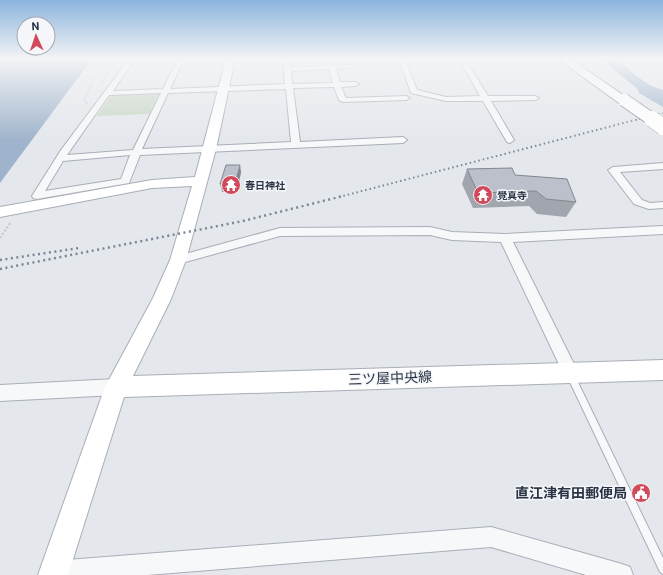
<svg xmlns="http://www.w3.org/2000/svg" width="663" height="575" viewBox="0 0 663 575" font-family="Roboto,'Noto Sans JP',sans-serif">
	<rect width="100%" height="100%" fill="#e4e7ec"/>
	<path fill="#c9d6c5" d="M159 94 149 114 97 116 111 95Z"/>
	<g fill="#9fb4cc">
		<path d="M0 59H92L0 183Z"/>
		<path d="M604 59H618C631 72 645 85 663 90V107L639 93 637 88 615 71Z"/>
	</g>
	<g fill="none" stroke-linecap="round" stroke-linejoin="round">
		<defs>
			<path id="lane" d="M571 373 574 374 663 558V574L660 572 568 378 567 376 568 374Z"/>
			<g id="street">
				<path d="M129 59H135L113 91 163 89 178 59H184L170 89 285 84 283 59H289L290 67 352 65V67L336 69 340 82H355L359 84 355 86 341 87 346 98 406 96 410 98 406 100 343 102 339 100 334 87 293 88 300 142 403 137 407 140 403 143 140 155 129 183 37 199 33 198 32 196 61 150ZM329 69 333 83 292 84 291 71ZM286 89 291 142 142 149 168 93ZM161 93 133 150 67 155 109 95ZM130 155 121 179 45 191 63 161Z"/>
				<path d="M399 59H405L417 90 446 97 480 96 459 59H465L488 96H535L539 98 535 100 491 101 514 140 510 143 507 142 483 101H446L411 93Z"/>
				<path d="M663 163V169L620 172 642 200 650 203 663 202V208L649 209 634 204 608 170 613 167Z"/>
				<path d="M663 226V234L513 242 578 372 575 377 570 379 565 377 501 242 452 240 430 235 280 236 178 264 174 263 172 260 174 257 178 256 280 228 430 227 452 232 505 234Z"/>
				<path d="M116 379 122 382 124 387 122 392 116 395 0 401V385Z"/>
				<path d="M491 527 622 564 630 567 633 575H586L491 547 147 575H45L43 572 47 565 54 561Z"/>
			</g>
			<path id="secondary" d="M226 59H235L216 149 186 260 171 299 133 376 663 360V380L124 397 68 575H38L105 387 153 298 170 260 192 186 152 188 0 217V207L152 180 195 177Z"/>
			<path id="highway" d="M558 59H571L630 100 629 103H619Z"/>
		</defs>
		<use href="#lane" stroke="#a9aeb7" stroke-width="2"/>
		<use href="#street" stroke="#a9aeb7" stroke-width="2"/>
		<use href="#secondary" stroke="#a9aeb7" stroke-width="2"/>
		<use href="#highway" stroke="#8b94a3" stroke-width="2"/>
		<g stroke="#c2c5cb" stroke-width="1.5" stroke-dasharray="1.5 1.5" stroke-linecap="butt">
			<path d="M101 84 115 59"/>
			<path d="M87 104 84 100 95 75"/>
		</g>
		<path stroke="#c2c5cb" stroke-width="2" stroke-dasharray="2 2" stroke-linecap="butt" d="M0 238 11 222"/>
		<use href="#lane" fill="#f7f8fa" fill-rule="evenodd"/>
		<use href="#street" fill="#f7f8fa" fill-rule="evenodd"/>
		<use href="#secondary" fill="#fff" fill-rule="evenodd"/>
		<use href="#highway" fill="#fff" fill-rule="evenodd"/>
		<path stroke="#7d8696" stroke-width="1.5" stroke-dasharray="1 2" stroke-linecap="butt" d="M636 120 663 113"/>
		<path stroke="#7d8696" stroke-width="2" stroke-dasharray="1.5 3" stroke-linecap="butt" d="M339 197 639 119"/>
		<g stroke="#7d8696" stroke-width="2.5" stroke-dasharray="2 3.5" stroke-linecap="butt">
			<path d="M0 260 79 248"/>
			<path d="M0 269 243 221 343 196"/>
		</g>
		<defs>
			<path id="highway-bridge-far1" d="M624 100 653 120"/>
			<path id="highway-bridge" d="M652 119 663 127"/>
		</defs>
		<use href="#highway-bridge-far1" stroke="#8b94a3" stroke-width="14" stroke-linecap="butt"/>
		<use href="#highway-bridge" stroke="#8b94a3" stroke-width="17" stroke-linecap="butt"/>
		<use href="#highway-bridge-far1" stroke="#fff" stroke-width="12"/>
		<use href="#highway-bridge" stroke="#fff" stroke-width="16"/>
	</g>
	<g fill="#a1a5ae">
		<path d="M467 169 515 175 576 202 566 217 537 214 529 206 473 208 462 184Z"/>
		<path d="M241 172 237 191 222 192 220 184Z"/>
	</g>
	<path fill="#83868d" d="M240 165 241 172 237 191 235 184Z"/>
	<g fill="#bbc0ca" stroke="#83868d">
		<path d="M226 165H240L235 184H220Z"/>
		<path d="M512 168 515 175 567 179 576 202 546 199 536 191 478 193 467 169Z"/>
	</g>
	<linearGradient id="sky" x2="0" y2="1"><stop stop-color="#8bb4dd"/><stop offset="0.42" stop-color="#f3f4f6"/><stop offset="1" stop-color="#f3f4f6" stop-opacity="0"/></linearGradient>
	<rect width="663" height="140" fill="url(#sky)"/>
	<defs>
		<symbol id="temple-disc" viewBox="-11 -11 22 22"><circle r="9.5" fill="#d1495b" stroke="#f4f6f9"/><path d="M0-6L5-2H3V0L6.5 2.5H4V6H1.5V3h-3V6H-4V2.5H-6.5L-3 0V-2H-5Z" fill="#fff"/></symbol>
		<symbol id="civic-disc" viewBox="-11 -11 22 22"><circle r="9.5" fill="#d1495b" stroke="#f4f6f9"/><path d="M-.6-6.5H3V-4.5H.6V-3L4-1V1h2V6H-6V1h2V-1L-.6-3ZM-1.2 2.5V6h2.4V2.5Z" fill="#fff"/></symbol>
	</defs>
	<g fill-rule="evenodd">
		<use href="#temple-disc" x="220" y="174" width="22" height="22"/>
		<use href="#temple-disc" x="472" y="184" width="22" height="22"/>
		<use href="#civic-disc" x="630" y="482" width="22" height="22"/>
	</g>
	<g text-anchor="middle" dominant-baseline="central" stroke-width="3" stroke-linejoin="round" paint-order="stroke">
		<g font-size="10" font-weight="bold" fill="#2b3445" stroke="#f4f6f9" text-anchor="start">
			<text x="245" y="185">春日神社</text>
			<text x="497" y="195">覺真寺</text>
		</g>
		<g font-size="14" fill="#2b3445" stroke="#f4f6f9">
			<text transform="translate(390 378) rotate(-2)">三ツ屋中央線</text>
		</g>
		<g font-size="14" font-weight="bold" fill="#2b3445" stroke="#f4f6f9" text-anchor="end">
			<text x="627" y="493">直江津有田郵便局</text>
		</g>
	</g>
	<g transform="translate(36 36) rotate(357)"><circle r="19" fill="#f4f6f9" stroke="#a4a8b1"/>
	<path d="M0-3L7 15L0 10L-7 15Z" fill="#d1495b"/>
	<text y="-6" font-size="11" font-weight="bold" text-anchor="middle" fill="#2b3445">N</text>
	</g>
</svg>
